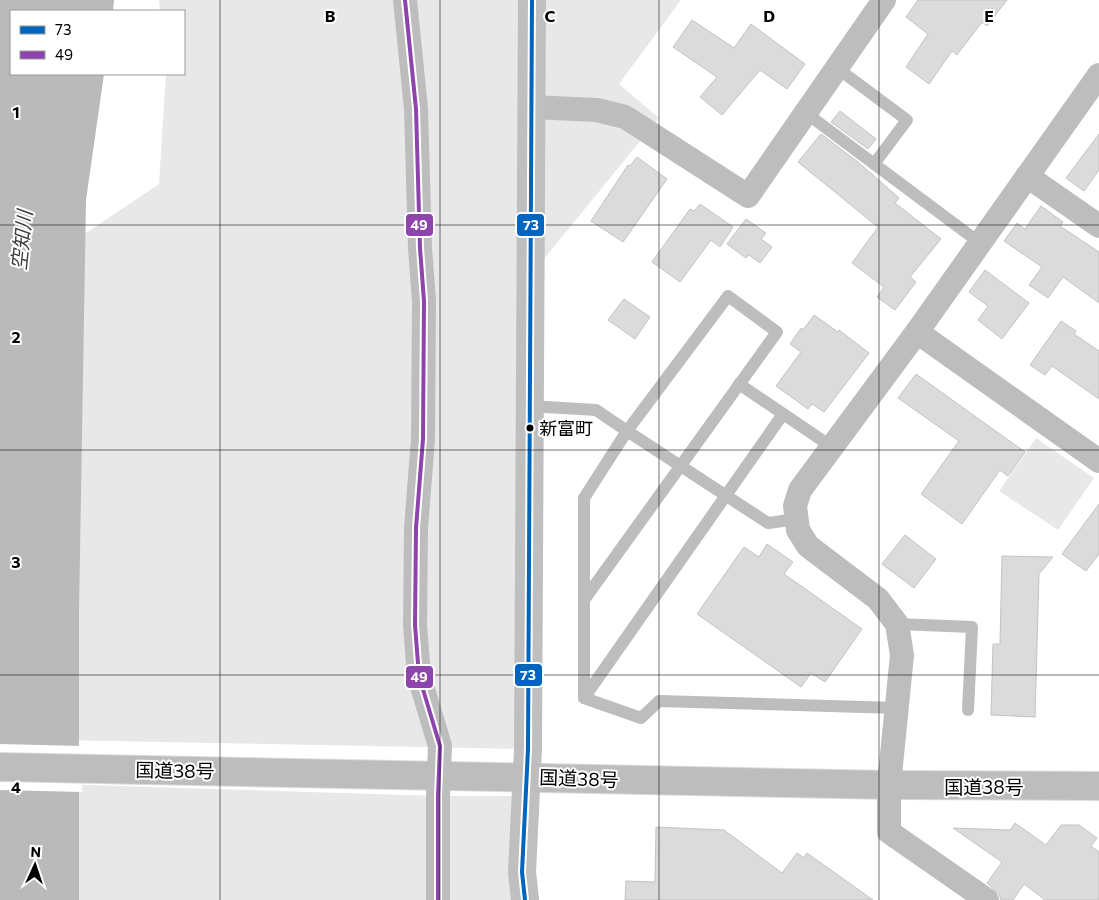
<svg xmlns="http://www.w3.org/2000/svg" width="1099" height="900" viewBox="0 0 1099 900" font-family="Commissioner,'Noto Sans JP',sans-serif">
	<rect width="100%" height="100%" fill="#fff"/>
	<g fill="#e8e8e8">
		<path d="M159 0H681L619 84 659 118 530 276 528 749 55 740 74 241 159 184 166 74H184V11H160Z"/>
		<path d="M1036 438 1094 478 1058 530 999 491Z"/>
		<path d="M55 784 438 796H526L525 900H58Z"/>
	</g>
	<path fill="#bababa" d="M0 0H114L113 11H11V74H104L86 200 79 612V900H0Z"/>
	<path fill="#fff" d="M0 744 82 746V792L0 790Z"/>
	<g fill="#dbdbdb" stroke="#c3c3c3">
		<path d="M918 0H1007L987 26 982 22 957 55 952 51 929 84 906 67 928 34 906 17Z"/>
		<path d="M692 20 734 48 751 24 805 64 787 89 760 70 722 115 700 97 717 77 673 47Z"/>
		<path d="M840 111 876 139 868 149 831 122Z"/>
		<path d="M821 134 858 162 899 198 895 203 941 239 910 277 916 282 895 310 877 297 884 287 852 263 878 227 798 162Z"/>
		<path d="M1099 134V170L1084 191 1066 178Z"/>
		<path d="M637 157 667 179 623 242 591 221 628 165 630 166Z"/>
		<path d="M700 204 733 227 720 247 711 240 680 282 652 262 690 209 694 211Z"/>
		<path d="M1041 206 1063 222 1060 226 1099 252V303L1063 277 1048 298 1029 285 1042 267 1004 241 1017 223 1025 229Z"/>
		<path d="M746 219 766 233 761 239 772 247 760 263 749 255 746 258 727 244Z"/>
		<path d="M985 270 1029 303 1002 339 978 320 988 306 969 292Z"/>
		<path d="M624 299 650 317 635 339 608 320Z"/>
		<path d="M814 315 838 332 839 330 869 353 824 412 812 404 808 409 776 386 801 352 790 344 801 328 803 330Z"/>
		<path d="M1061 321 1076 331 1074 334 1099 351V399L1052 366 1045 375 1030 365Z"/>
		<path d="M916 374 1025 452 1008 476 1000 470 962 524 921 494 959 441 898 398Z"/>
		<path d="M1099 504V554L1086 571 1062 554Z"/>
		<path d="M905 535 936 559 914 588 882 564Z"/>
		<path d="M767 544 793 562 784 574 862 629 825 682 811 673 801 687 697 614 744 547 759 557Z"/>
		<path d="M1002 556 1053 557 1039 574 1035 717 991 715 993 644H1000Z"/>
		<path d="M1015 823 1046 845 1061 825H1079L1097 838 1091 846 1099 852V900H1045L1024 884 1013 900H1001L999 894 987 883 1002 862 953 828 1010 830Z"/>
		<path d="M656 827 724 830 782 873 797 853 804 858 807 853 873 900H625L626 881 655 882Z"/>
	</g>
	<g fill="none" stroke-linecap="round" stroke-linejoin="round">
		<defs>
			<path id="highway" d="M0 767 889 785 1099 786"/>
		</defs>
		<use href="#highway" stroke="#dbdbdb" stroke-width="30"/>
		<g stroke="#bdbdbd" stroke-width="12">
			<path d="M837 68 907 120 874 164"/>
			<path d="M806 113 980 243"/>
			<path d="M739 384 832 447"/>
			<path d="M529 406 596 410 627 431 728 296 777 332 584 600"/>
			<path d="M797 519 768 523 627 431 584 498V698L641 718 659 701 897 708"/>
			<path d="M897 624 972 627 968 710"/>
			<path d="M584 698 783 414"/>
		</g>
		<g stroke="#bdbdbd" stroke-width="24">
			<path d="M405 0 416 109 420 248 424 301 423 439 416 528 415 625 419 676 440 746 438 796V900"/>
			<path d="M531 107 597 110 625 117 748 196 884 0"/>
			<path d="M1027 176 1099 226"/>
			<path d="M917 332 1099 461"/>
			<path d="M987 900 889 832V785L902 655 897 624 878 599 808 546 798 530 795 506 800 490 917 332 1099 75"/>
		</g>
		<path stroke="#bfbfbf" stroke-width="28" d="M525 900 522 872 528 749 532 0"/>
		<use href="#highway" stroke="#bdbdbd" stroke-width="28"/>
		<defs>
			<path id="bus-1" d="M525 900 522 872 528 749 532 0"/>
			<path id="bus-2" d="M405 0 416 109 420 248 424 301 423 439 416 528 415 625 419 676 440 746 438 796V900"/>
		</defs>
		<use href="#bus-1" stroke="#fff" stroke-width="8"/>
		<use href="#bus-2" stroke="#fff" stroke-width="8"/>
		<use href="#bus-1" stroke="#0065bd" stroke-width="4"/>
		<use href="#bus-2" stroke="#8e44ad" stroke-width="4"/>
	</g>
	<path fill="none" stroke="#000" stroke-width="1" stroke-opacity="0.55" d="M220 0V900M440 0V900M659 0V900M879 0V900M0 225H1099M0 450H1099M0 675H1099"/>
	<circle fill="#000" stroke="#fff" stroke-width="2" cx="530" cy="428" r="4.5"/>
	<g text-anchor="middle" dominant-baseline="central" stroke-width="4" stroke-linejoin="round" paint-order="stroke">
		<g font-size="18" fill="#000" stroke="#fff" text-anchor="start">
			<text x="539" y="428">新富町</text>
		</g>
		<g font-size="19" fill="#000" stroke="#fff">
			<text transform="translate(175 770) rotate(1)">国道38号</text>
			<text transform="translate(579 778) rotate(2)">国道38号</text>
			<text x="984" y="786">国道38号</text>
		</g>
		<g font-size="20" font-style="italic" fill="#3d3d3d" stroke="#fff">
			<text transform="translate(21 240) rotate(-84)">空知川</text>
		</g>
	</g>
	<g font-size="16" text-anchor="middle" font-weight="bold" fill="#000" stroke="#fff" stroke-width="4" stroke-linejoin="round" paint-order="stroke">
		<text x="330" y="22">B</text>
		<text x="550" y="22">C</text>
		<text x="769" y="22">D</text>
		<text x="989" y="22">E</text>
		<text x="16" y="118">1</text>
		<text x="16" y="343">2</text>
		<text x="16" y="568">3</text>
		<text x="16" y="793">4</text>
	</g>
	<g stroke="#fff" stroke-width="2">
		<rect x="516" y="213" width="29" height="24" rx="5" fill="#0065bd"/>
		<rect x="405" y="213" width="29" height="24" rx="5" fill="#8e44ad"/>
		<rect x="514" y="663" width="29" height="24" rx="5" fill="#0065bd"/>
		<rect x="405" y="665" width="29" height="24" rx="5" fill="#8e44ad"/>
	</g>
	<g font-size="14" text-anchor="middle" font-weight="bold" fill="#fff">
		<text x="531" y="230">73</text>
		<text x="419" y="230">49</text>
		<text x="528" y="680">73</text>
		<text x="419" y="682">49</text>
	</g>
	<rect x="10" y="10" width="175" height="65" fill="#ffffff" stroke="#999999"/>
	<rect x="20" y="26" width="25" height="8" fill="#0065bd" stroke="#999999"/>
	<text x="55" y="35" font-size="15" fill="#000000">73</text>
	<rect x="20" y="51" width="25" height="8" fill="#8e44ad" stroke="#999999"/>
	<text x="55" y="60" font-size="15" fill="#000000">49</text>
	<g transform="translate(35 865) rotate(3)" stroke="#ffffff" stroke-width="4" paint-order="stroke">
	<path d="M0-4L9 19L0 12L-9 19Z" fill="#000000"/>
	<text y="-8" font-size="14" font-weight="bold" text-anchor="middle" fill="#000000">N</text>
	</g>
</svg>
